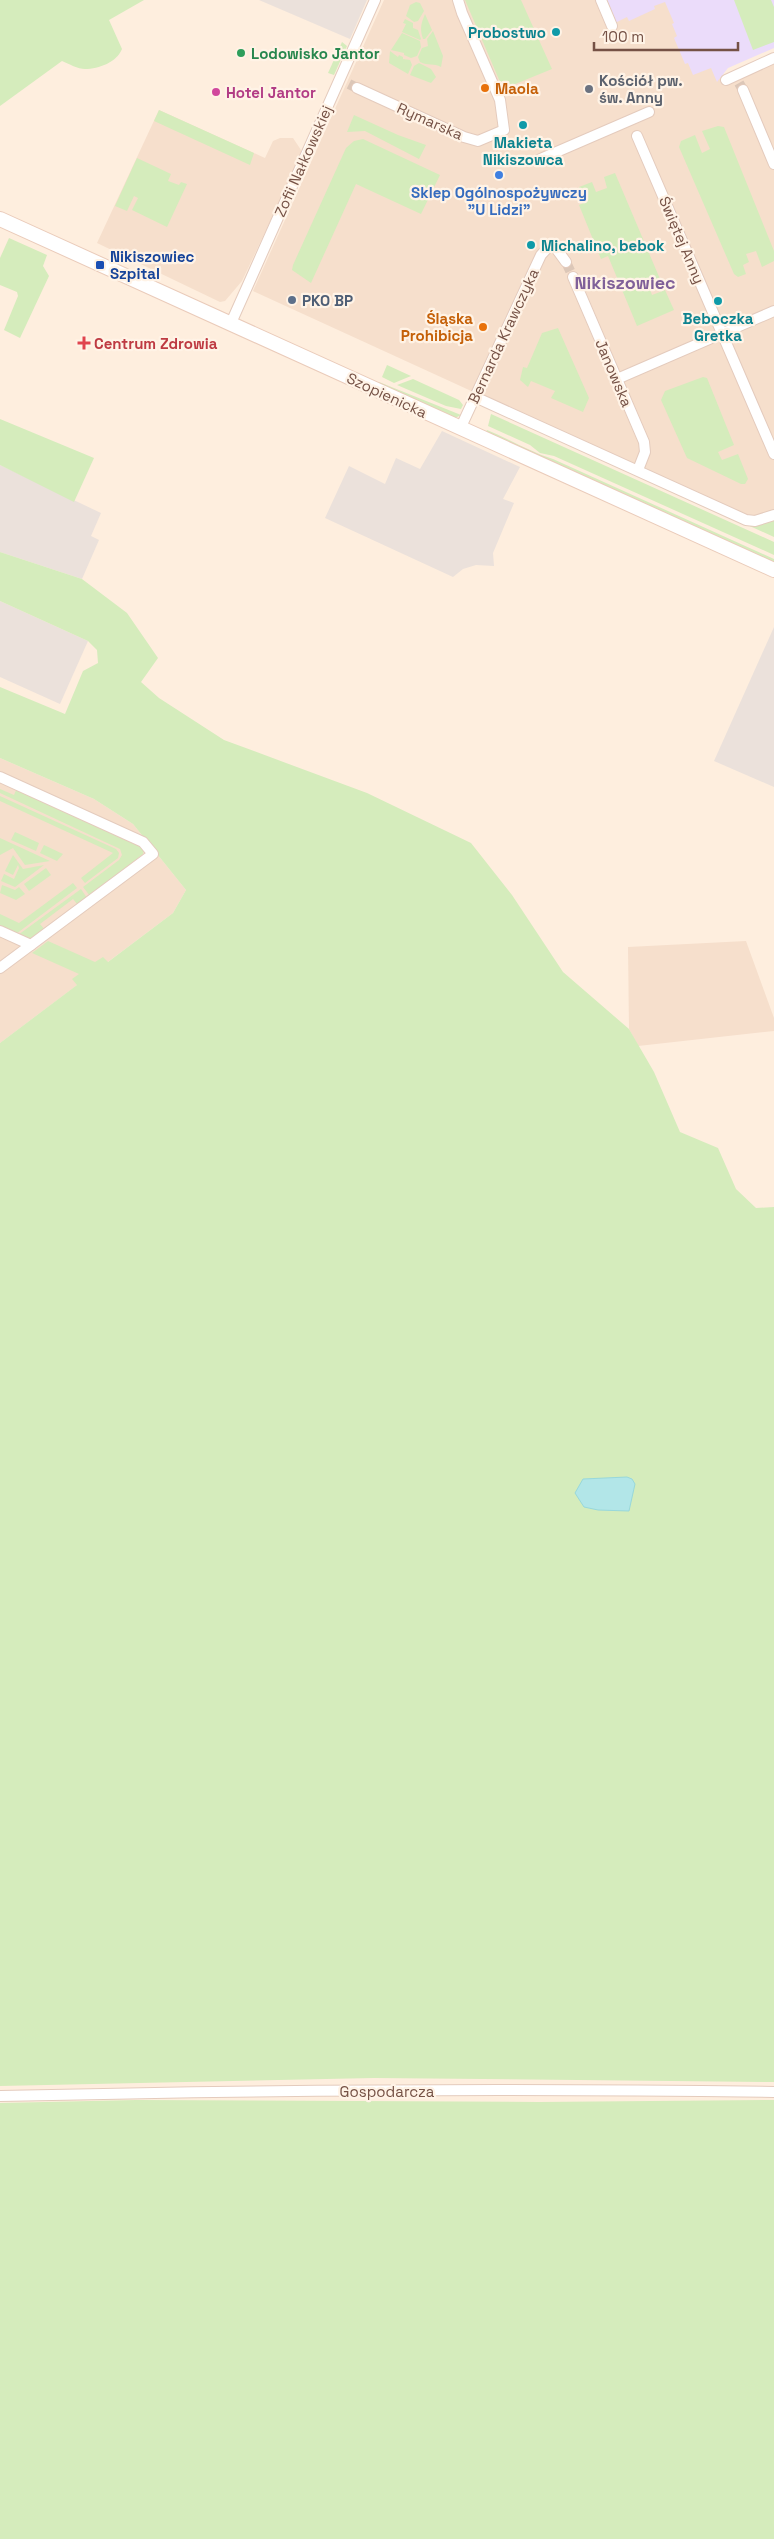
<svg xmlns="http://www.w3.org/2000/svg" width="774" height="2539" viewBox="0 0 774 2539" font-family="'Space Grotesk',sans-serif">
	<rect width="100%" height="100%" fill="#feeede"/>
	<g fill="#f6dfcc">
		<path d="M384 0H691L723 83 774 61V511L753 518 746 517 253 291Z"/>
		<path d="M159 110 265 158 273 141 280 138H293L301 150V156L242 281 225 301 220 302 97 243Z"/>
		<path d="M0 758 94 799 133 824 186 890 173 913 0 1043Z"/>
		<path d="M746 941 774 1018V1031L638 1046 629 1029 628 947Z"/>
	</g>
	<g fill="#ebe1db">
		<path d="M259 0H367L350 39Z"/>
		<path d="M442 431 520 467 503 499 514 503 493 553 494 566 476 565 463 569 453 577 325 518 349 466 385 484 396 458 420 469Z"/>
		<path d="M0 465 101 513 91 536 99 540 82 579 0 552Z"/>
		<path d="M0 601 88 641 60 704 0 677Z"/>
		<path d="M774 627V787L714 761Z"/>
	</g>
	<path fill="#ebdcfa" d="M605 0H774V48L728 68 717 82 711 68 693 75 688 63 685 64 674 38 677 36 672 24 674 23 665 2 654 6 655 9 629 21 627 17 615 23Z"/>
	<g fill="#d5ecbc">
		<path d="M0 0H144L109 20 122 49C117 62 99 69 85 69 78 69 69 64 62 61L0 106Z"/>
		<path d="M465 0H521L552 69 503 89Z"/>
		<path d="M734 0H771L774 7V42L753 50Z"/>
		<path d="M416 2 420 3 424 11 418 21 414 22 406 16 410 5Z"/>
		<path d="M425 14 432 30 425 39H423C419 27 422 22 425 14Z"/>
		<path d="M405 19 413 23V28L418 30 421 39 420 40 402 32 406 24 403 23Z"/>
		<path d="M433 31 443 56 441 67C434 63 428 66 420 62L418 57 422 48 428 46 427 39Z"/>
		<path d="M402 33 420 41 421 47 417 56 411 58 404 55V53L391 50Z"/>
		<path d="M342 42 347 46 334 75 328 73Z"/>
		<path d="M390 51 398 57 399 55 403 57V59L410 60 412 65 408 74 389 63Z"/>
		<path d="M419 63 431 69 436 77 431 83 410 75 414 66Z"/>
		<path d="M159 110 254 153 250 165 154 121Z"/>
		<path d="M354 115 398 135 426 145 419 159 365 131 347 132Z"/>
		<path d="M718 126 724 127 774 251V261L762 267 756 251 746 254 749 262 743 265 746 274 738 277 734 274 679 147 681 141 695 135 702 153 710 149 702 131Z"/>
		<path d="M363 139 440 175 421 214 356 184 311 283 292 270 293 265 346 148 354 141Z"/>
		<path d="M137 158 171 174 168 181 179 185 181 182 187 184 167 227 132 210 138 198 134 196 127 211 115 206Z"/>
		<path d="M615 173 660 279 648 284 652 295 665 290 674 310 637 326 608 256 601 259 579 205 585 202 579 187 592 182 596 192 607 188 604 177Z"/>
		<path d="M9 238 47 255 43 266 49 276 20 338 4 330 18 296 17 292 0 285V258Z"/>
		<path d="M558 328 589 398 583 412 551 398 555 391 531 381 528 387 520 380 523 367 527 368 542 333Z"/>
		<path d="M387 365 411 376 394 383 382 377Z"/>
		<path d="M703 377 707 378 734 445 718 452 722 460 738 454 748 479 745 484H741L687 458 661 400 665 391Z"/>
		<path d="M413 379 459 400 463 405 461 409 446 406 397 385Z"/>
		<path d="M379 382 461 415 455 418 381 387Z"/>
		<path d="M491 414 774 542V555L554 456 540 453 530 445 488 426Z"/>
		<path d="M0 419 94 458 74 502 0 465Z"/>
		<path d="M487 430C509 439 530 452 553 459L774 559V565L485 434Z"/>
		<path d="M635 474 747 523 774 519V537Z"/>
		<path d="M0 552 82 579 127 613 158 658 141 682 159 698 224 740 367 793 471 843 512 895 563 972 629 1029 654 1072 680 1132 718 1148 736 1189 756 1208 774 1207V2082L374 2078 0 2086V1043L77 985 72 979 79 974 32 953 48 941 95 962 103 957 108 962 173 913 186 890 133 824 94 799 0 758V687L65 714 83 671 98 663 97 650 88 641 0 601Z"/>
		<path d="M17 788 139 844 144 849 143 854 90 896 83 887 119 860 122 855 120 849 0 793V789L14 795Z"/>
		<path d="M0 796 116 849 119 853 118 858 85 883 81 878 113 853 0 801Z"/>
		<path d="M15 832 39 843 36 851 11 840Z"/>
		<path d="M0 839V838L50 861 25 865 13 848 0 855Z"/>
		<path d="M44 845 63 854 57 861 40 853Z"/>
		<path d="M13 855 23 869 44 865 15 887 1 881 4 874 14 879 19 868 18 865 13 875 5 871Z"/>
		<path d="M46 868 51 875 29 891 24 884Z"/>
		<path d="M73 883 77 888 16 934 0 927V914L19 923Z"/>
		<path d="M2 885 15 890 19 887 25 894 16 900 0 893Z"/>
		<path d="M81 889 87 898 78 905 73 899 40 924 45 930 29 939 18 935Z"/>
		<path d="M136 2100 539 2102 774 2100V2539H0V2103Z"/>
	</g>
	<path fill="#b2e6e8" stroke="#98d8db" d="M627 1477 632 1479 635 1484 629 1511 598 1510 584 1507 575 1493 583 1479Z"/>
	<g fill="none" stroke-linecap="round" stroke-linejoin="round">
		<g stroke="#dcc7b8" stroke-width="10" stroke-dasharray="10 5" stroke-linecap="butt">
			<path d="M739 83 743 90"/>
			<path d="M349 84 357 88"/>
			<path d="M566 262 573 277"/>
		</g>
		<defs>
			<g id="street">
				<path d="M601 0 612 26"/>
				<path d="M726 80 774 58"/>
				<path d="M357 88 464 137 478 141 504 130 500 100 462 13 458 0"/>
				<path d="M743 90 774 164"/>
				<path d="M637 136 774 454"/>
				<path d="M538 160 649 112"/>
				<path d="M573 277 644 442 645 452 638 470"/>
				<path d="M231 323 375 0"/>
				<path d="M617 379 774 311"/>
				<path d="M475 397 746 520 755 521 774 515"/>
				<path d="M460 429 541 255 550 245 555 247 566 262"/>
				<path d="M0 777 143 842 153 854 0 968"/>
				<path d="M0 931 31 945"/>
				<path d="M0 2096C258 2090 516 2088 774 2092"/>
			</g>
			<path id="secondary" d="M0 219 774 570"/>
		</defs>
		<use href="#street" stroke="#e4cbbd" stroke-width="12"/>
		<use href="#secondary" stroke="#eacbba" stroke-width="16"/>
		<use href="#street" stroke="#fff" stroke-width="10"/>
		<use href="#secondary" stroke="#fff" stroke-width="14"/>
	</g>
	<g fill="#0f9aa8" stroke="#fff3e6" stroke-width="2">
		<circle cx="556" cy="32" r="5"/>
		<circle cx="523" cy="125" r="5"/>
		<circle cx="531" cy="245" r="5"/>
		<circle cx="718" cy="301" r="5"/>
	</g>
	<circle fill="#2e9e5b" stroke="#fff3e6" stroke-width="2" cx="241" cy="53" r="5"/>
	<g fill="#e8710a" stroke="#fff3e6" stroke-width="2">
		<circle cx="485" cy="88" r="5"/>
		<circle cx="483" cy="327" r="5"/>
	</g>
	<circle fill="#6b7280" stroke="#fff3e6" stroke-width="2" cx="589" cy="89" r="5"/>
	<circle fill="#d1479c" stroke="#fff3e6" stroke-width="2" cx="216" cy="92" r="5"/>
	<circle fill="#3f7fe0" stroke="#fff3e6" stroke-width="2" cx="499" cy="175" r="5"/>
	<rect fill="#1a4fb4" stroke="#fff3e6" stroke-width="2" x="95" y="260" width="10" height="10" rx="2.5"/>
	<circle fill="#5c6f8a" stroke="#fff3e6" stroke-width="2" cx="292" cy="300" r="5"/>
	<path fill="#e0444e" stroke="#fff3e6" stroke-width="2" d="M81.5 335.5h5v5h5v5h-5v5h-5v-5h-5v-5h5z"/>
	<g text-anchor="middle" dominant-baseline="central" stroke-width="4.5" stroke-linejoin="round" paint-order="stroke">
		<g font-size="15" font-weight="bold" fill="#0d838f" stroke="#fff3e6">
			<text x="546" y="32" text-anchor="end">Probostwo</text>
			<text x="523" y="142">Makieta<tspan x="523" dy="17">Nikiszowca</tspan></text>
			<text x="541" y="245" text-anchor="start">Michalino, bebok</text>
			<text x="718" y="318">Beboczka<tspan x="718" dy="17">Gretka</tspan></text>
		</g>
		<g font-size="15" font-weight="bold" fill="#27864d" stroke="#fff3e6" text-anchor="start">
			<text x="251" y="53">Lodowisko Jantor</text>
		</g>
		<g font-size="15" font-weight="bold" fill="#5b616d" stroke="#fff3e6" text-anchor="start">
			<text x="599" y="80">Kościół pw.<tspan x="599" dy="17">św. Anny</tspan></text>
		</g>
		<g font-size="15" font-weight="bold" fill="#c56008" stroke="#fff3e6" text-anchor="start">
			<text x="495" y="88">Maola</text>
			<text x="473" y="318" text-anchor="end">Śląska<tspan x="473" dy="17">Prohibicja</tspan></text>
		</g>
		<g font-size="15" font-weight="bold" fill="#b23c85" stroke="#fff3e6" text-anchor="start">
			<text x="226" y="92">Hotel Jantor</text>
		</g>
		<g font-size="15" fill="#755145" stroke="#fff3e6">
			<text transform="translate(430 121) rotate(24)">Rymarska</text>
			<text transform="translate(303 161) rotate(-66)">Zofii Nałkowskiej</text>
			<text transform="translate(682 240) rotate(67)">Świętej Anny</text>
			<text transform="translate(503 336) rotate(-65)">Bernarda Krawczyka</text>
			<text transform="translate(614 373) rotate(67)">Janowska</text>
			<text transform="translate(387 395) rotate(25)">Szopienicka</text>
			<text x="387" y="2091">Gospodarcza</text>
		</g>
		<g font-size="15" font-weight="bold" fill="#366cbe" stroke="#fff3e6">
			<text x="499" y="192">Sklep Ogólnospożywczy<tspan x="499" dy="17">"U Lidzi"</tspan></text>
		</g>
		<g font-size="15" font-weight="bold" fill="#164399" stroke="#fff3e6" text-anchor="start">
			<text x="110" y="256">Nikiszowiec<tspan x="110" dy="17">Szpital</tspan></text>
		</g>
		<g font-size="15" font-weight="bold" fill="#4e5e75" stroke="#fff3e6" text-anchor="start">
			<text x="302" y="300">PKO BP</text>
		</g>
		<g font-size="15" font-weight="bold" fill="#be3a42" stroke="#fff3e6" text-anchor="start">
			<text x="94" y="343">Centrum Zdrowia</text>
		</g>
		<g font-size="18" font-weight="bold" fill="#806099" stroke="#fff3e6">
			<text x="625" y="282">Nikiszowiec</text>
		</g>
	</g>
	<path d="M594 42v8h144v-8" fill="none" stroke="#755145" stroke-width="2.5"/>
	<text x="602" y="42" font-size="15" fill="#755145" stroke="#fff3e6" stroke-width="4" paint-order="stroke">100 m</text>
</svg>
